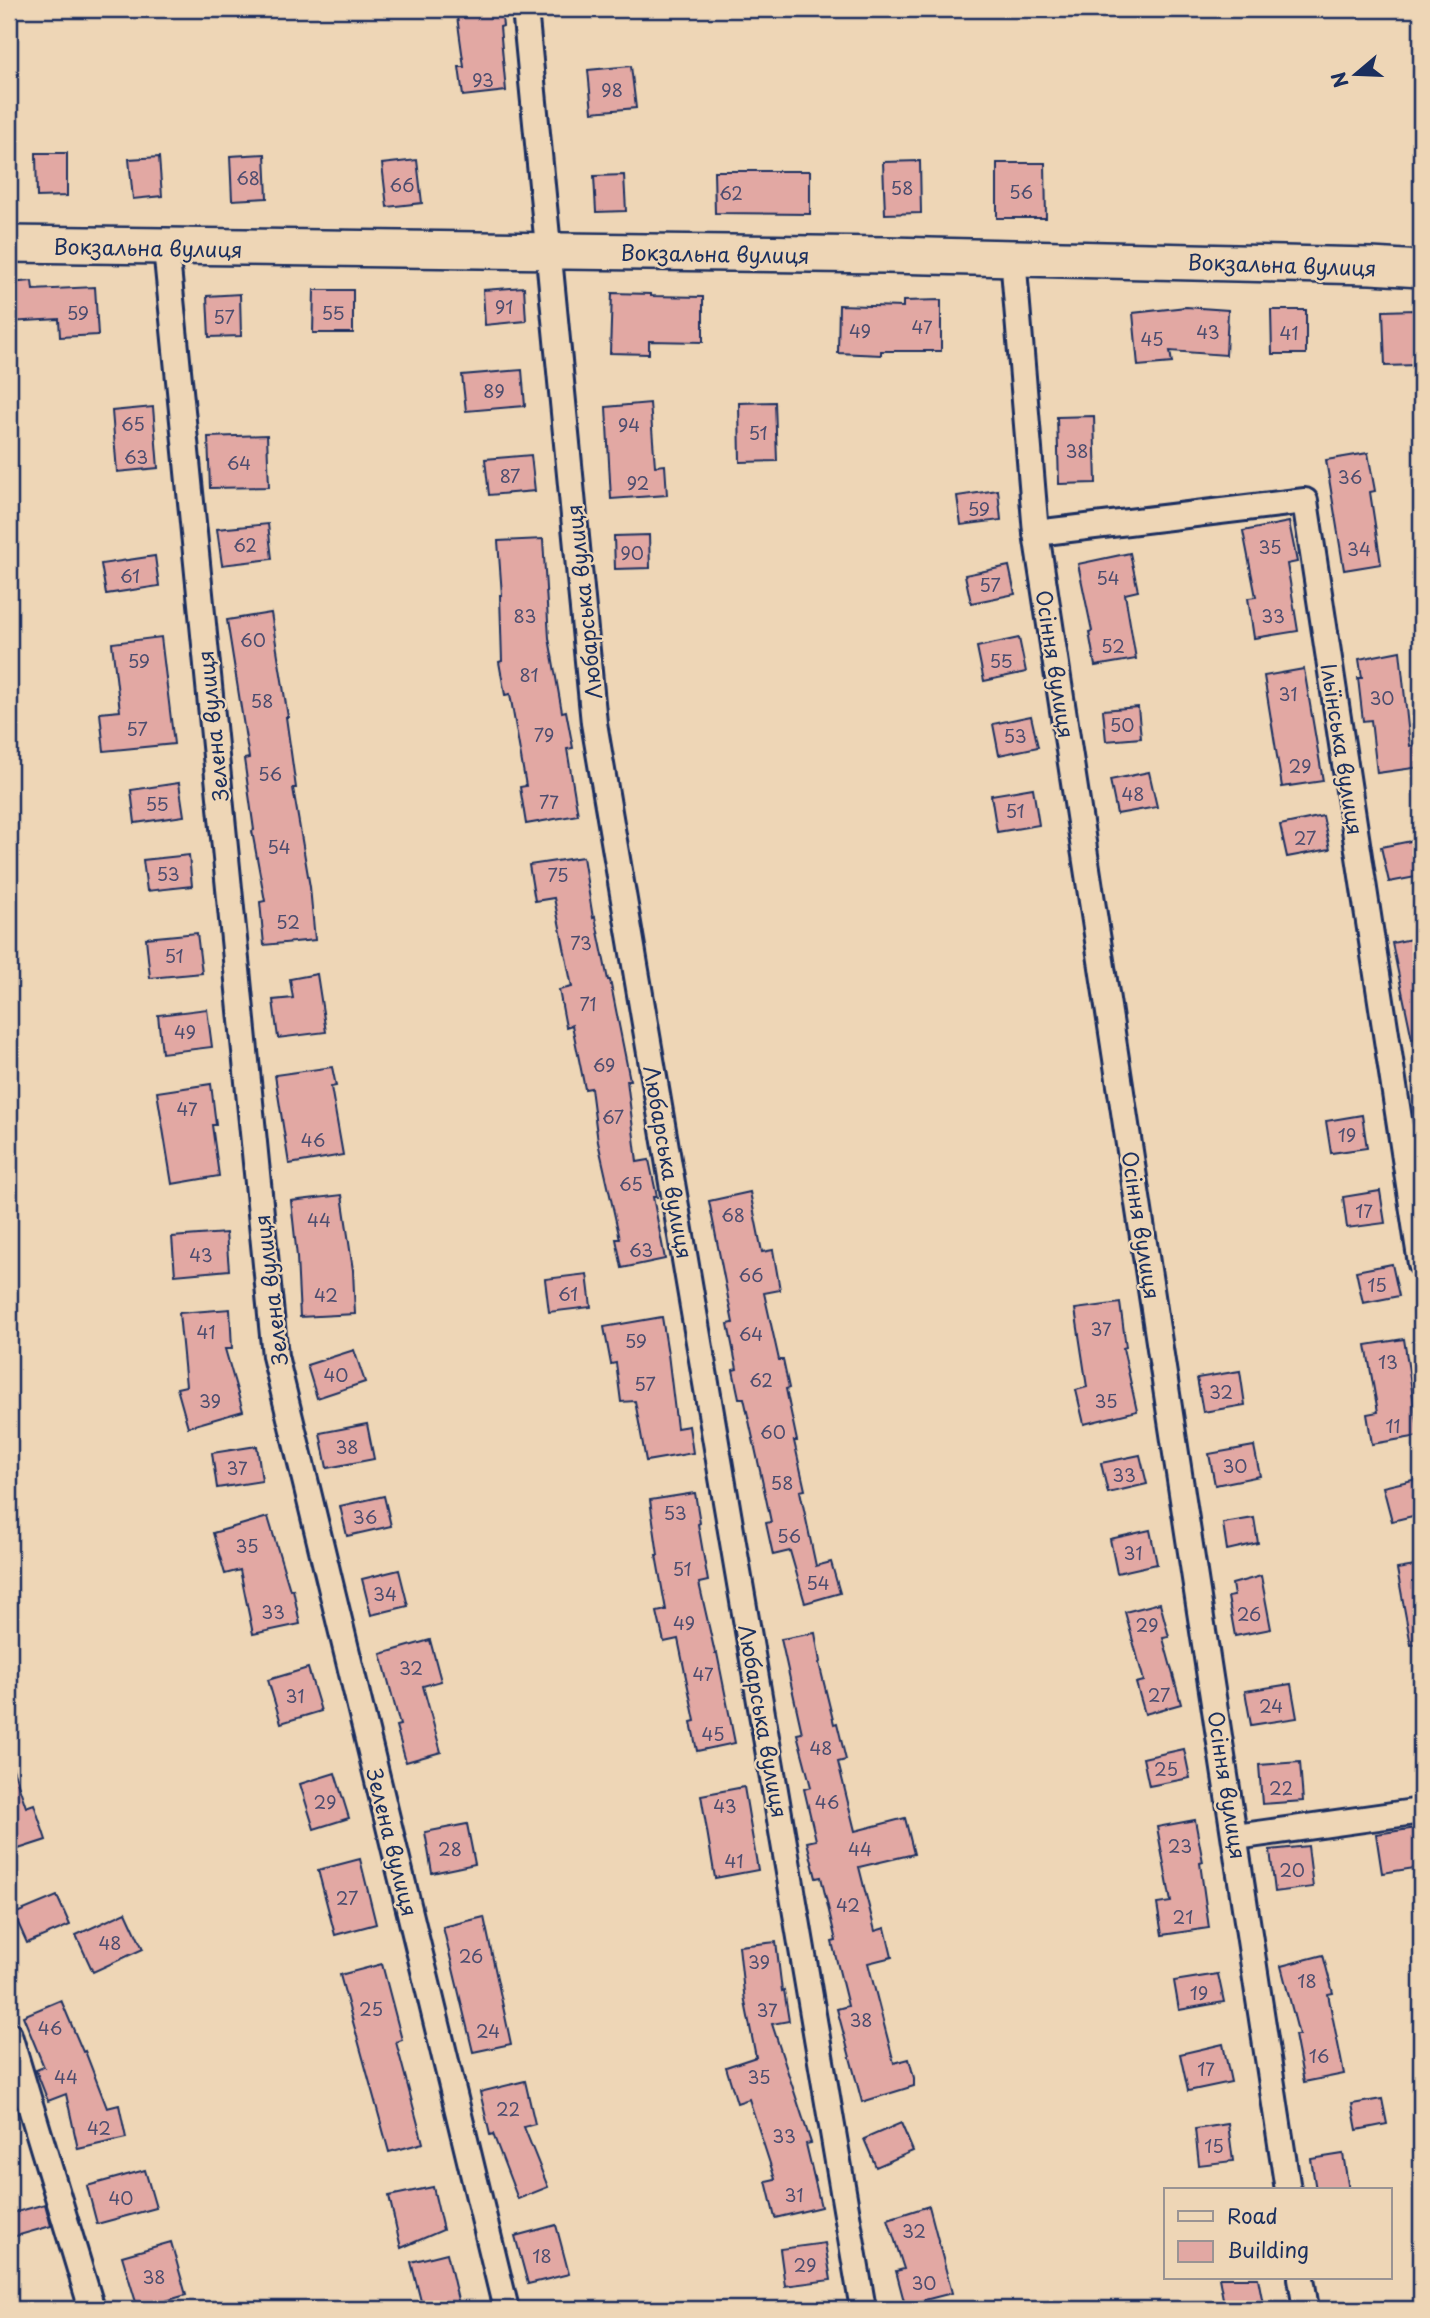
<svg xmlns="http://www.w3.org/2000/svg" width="1430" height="2318" viewBox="0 0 1430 2318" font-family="'Playpen Sans',sans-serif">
	<rect width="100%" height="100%" fill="#eed6b6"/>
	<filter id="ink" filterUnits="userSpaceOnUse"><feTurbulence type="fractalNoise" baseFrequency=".0143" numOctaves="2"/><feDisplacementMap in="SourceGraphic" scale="14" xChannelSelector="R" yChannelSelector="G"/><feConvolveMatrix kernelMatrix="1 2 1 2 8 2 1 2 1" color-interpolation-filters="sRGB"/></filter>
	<g filter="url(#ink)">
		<g fill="#e2a8a3" stroke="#1b2f5e" stroke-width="2">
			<path d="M456 9H501L503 26 500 27 506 91 463 96 459 67H464Z"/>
			<path d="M631 66 636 108 592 112 588 70Z"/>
			<path d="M36 153H67V196L37 197Z"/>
			<path d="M265 154 267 198 232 200 230 156Z"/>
			<path d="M159 157 162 196 133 199 129 159Z"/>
			<path d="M417 160 422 203 387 207 382 164Z"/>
			<path d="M920 161 921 213 885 214 883 162Z"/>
			<path d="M997 163H1045L1046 218H997Z"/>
			<path d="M714 171H810V214L715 213Z"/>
			<path d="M624 175 626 211 596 212 594 176Z"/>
			<path d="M32 281 33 290 95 287 98 335 60 337 59 319 9 322V283Z"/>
			<path d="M524 287 526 321 485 325 483 290Z"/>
			<path d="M314 290H353V333H313Z"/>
			<path d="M612 293 651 294V296L703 297V342L649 341V354L610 353Z"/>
			<path d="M240 294 241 336 209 337 207 296Z"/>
			<path d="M941 300V351H881V355L838 353 839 305 903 307V301Z"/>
			<path d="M1186 307 1228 310 1226 355 1170 351 1172 363 1138 366 1133 313Z"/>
			<path d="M1271 310H1306V354H1272Z"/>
			<path d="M1415 310 1417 365 1385 366 1383 311Z"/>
			<path d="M522 370 525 406 466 411 462 375Z"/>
			<path d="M775 402 777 461 740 462 739 403Z"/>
			<path d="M650 403 655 466 665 465 667 495 611 499 606 407Z"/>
			<path d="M153 407 158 468 117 472 112 411Z"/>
			<path d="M1094 416 1096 483 1059 484 1057 417Z"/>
			<path d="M267 435 269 487 210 488 208 437Z"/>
			<path d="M1368 453 1375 491 1370 492 1381 564 1344 570 1326 460Z"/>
			<path d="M531 455 535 491 489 495 485 459Z"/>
			<path d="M998 490 1001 520 961 525 957 496Z"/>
			<path d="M1289 522 1297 562 1287 564 1298 631 1254 638 1248 598 1256 597 1243 531Z"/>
			<path d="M268 524 272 559 222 565 217 529Z"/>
			<path d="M649 535 650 568 615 569 614 536Z"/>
			<path d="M543 539 549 638 562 712 566 711 573 748 567 749 578 815 526 824 520 787 526 786 510 694 505 695 499 662 502 661 500 595H502L498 541Z"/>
			<path d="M1130 553 1138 591 1125 594 1136 659 1095 666 1089 632 1092 631 1078 564Z"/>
			<path d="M155 556 159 586 106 594 101 564Z"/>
			<path d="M1009 566 1015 594 971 603 965 575Z"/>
			<path d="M271 613 288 717H286L296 788H293L310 887 315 940 264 945 260 902 265 901 252 831 254 830 244 759 249 758 227 620Z"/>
			<path d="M161 637 174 744 104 751 100 713 120 711 112 643Z"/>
			<path d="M1019 638 1026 672 984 681 977 647Z"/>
			<path d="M1400 651 1410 746 1419 745 1421 767 1377 773 1371 720 1363 721 1358 678H1362L1359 659Z"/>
			<path d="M1304 669 1323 781 1282 787 1264 676Z"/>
			<path d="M1138 707 1141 738 1106 741 1103 710Z"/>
			<path d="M1031 716 1038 747 999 755 993 724Z"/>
			<path d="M1149 772 1157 807 1117 814 1110 780Z"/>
			<path d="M179 783 184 816 135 823 131 790Z"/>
			<path d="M1033 788 1039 825 997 832 991 795Z"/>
			<path d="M1323 816 1330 849 1287 857 1280 825Z"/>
			<path d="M1421 839V876L1389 882 1381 847Z"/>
			<path d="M189 855 192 886 147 891 143 860Z"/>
			<path d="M583 857 593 918 595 917 608 980H610L630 1080H627L637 1162 649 1160 657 1197H653L665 1259 622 1268 616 1239H620L598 1142 591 1088 585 1089 572 1025 566 1027 559 990 572 987 554 898 535 901 529 865Z"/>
			<path d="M197 933 202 973 150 978 146 938Z"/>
			<path d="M1421 937V1038L1412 1039 1392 943Z"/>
			<path d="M317 974 326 1032 278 1038 273 1000 293 998 290 979Z"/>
			<path d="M207 1009 212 1047 162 1053 158 1015Z"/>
			<path d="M332 1067 336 1086 331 1087 343 1155 289 1164 275 1075Z"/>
			<path d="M211 1084 216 1125H212L219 1176 172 1184 157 1092Z"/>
			<path d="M1362 1115 1367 1148 1331 1153 1326 1121Z"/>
			<path d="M1380 1191 1385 1223 1347 1228 1343 1197Z"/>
			<path d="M750 1192 762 1252 773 1250 780 1290 764 1293 779 1360H783L789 1388 786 1389 797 1441H794L805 1490 800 1491 816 1566 831 1562 840 1593 805 1603 790 1551 773 1555 766 1523 771 1522 761 1475 744 1398H739L733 1370 737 1369 728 1324 733 1323 709 1201Z"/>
			<path d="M342 1195 353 1270 355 1314 300 1317 297 1257 291 1201Z"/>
			<path d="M226 1233 229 1270 175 1275 172 1237Z"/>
			<path d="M1392 1264 1399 1296 1363 1303 1356 1271Z"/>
			<path d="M587 1274 591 1307 549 1312 545 1279Z"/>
			<path d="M1120 1303 1126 1347 1123 1348 1137 1411 1084 1424 1076 1390 1087 1387 1075 1309Z"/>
			<path d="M230 1309 232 1349H225L243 1411 188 1427 177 1388 186 1386 179 1313Z"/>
			<path d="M662 1317 668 1354 677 1428 689 1426 693 1453 646 1461 635 1401 621 1402 616 1363 611 1364 604 1327Z"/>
			<path d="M1404 1339 1419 1436 1372 1444 1367 1414 1378 1412 1366 1345Z"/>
			<path d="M354 1350 365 1382 317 1398 307 1365Z"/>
			<path d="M1240 1371 1245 1405 1203 1412 1197 1378Z"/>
			<path d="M367 1424 374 1459 327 1468 320 1433Z"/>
			<path d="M257 1446 262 1481 217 1488 212 1453Z"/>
			<path d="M1254 1446 1260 1476 1215 1485 1209 1454Z"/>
			<path d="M1140 1455 1147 1484 1108 1493 1101 1463Z"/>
			<path d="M1421 1478V1514L1392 1521 1383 1487Z"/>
			<path d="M695 1493 700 1523 698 1524 708 1581 699 1583 715 1653H717L735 1743 697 1751 691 1722 695 1721 678 1639 664 1642 657 1612 666 1610 656 1555H658L650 1500Z"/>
			<path d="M384 1496 391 1526 347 1536 340 1506Z"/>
			<path d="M268 1517 290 1590 293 1589 300 1624 253 1634 240 1570 225 1574 213 1533Z"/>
			<path d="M1254 1518 1258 1543 1227 1550 1223 1523Z"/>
			<path d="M1150 1530 1157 1564 1117 1573 1110 1539Z"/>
			<path d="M1421 1565V1644L1411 1645 1397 1569Z"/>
			<path d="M399 1570 408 1606 371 1615 362 1579Z"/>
			<path d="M1261 1576 1271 1629 1235 1636 1228 1597 1234 1596 1232 1584Z"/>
			<path d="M1160 1603 1169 1637 1163 1638 1181 1704 1145 1714 1136 1683 1144 1681 1125 1612Z"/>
			<path d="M815 1633 820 1662 819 1663 834 1724 837 1723 846 1760 838 1762 855 1831 905 1818 914 1854 859 1867 875 1931 885 1928 892 1957 868 1963 894 2063 909 2059 914 2078V2086L862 2102 837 2009 848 2006 832 1942 836 1941 821 1877 816 1878 807 1842 816 1840 804 1789 811 1787 797 1734 802 1733 781 1639Z"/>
			<path d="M430 1640 441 1681 423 1686 441 1752 406 1762 396 1726 400 1725 381 1654Z"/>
			<path d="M308 1668 321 1711 281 1723 268 1680Z"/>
			<path d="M1291 1684 1297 1718 1251 1725 1245 1691Z"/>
			<path d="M1184 1749 1190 1778 1149 1786 1143 1758Z"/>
			<path d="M1300 1762 1303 1801 1262 1804 1259 1765Z"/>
			<path d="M9 1766H12L26 1807 34 1804 46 1840 9 1852Z"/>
			<path d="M335 1773 349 1818 314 1829 300 1784Z"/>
			<path d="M744 1787 758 1870 715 1878 701 1795Z"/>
			<path d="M1195 1820 1203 1862 1200 1863 1209 1928 1162 1935 1157 1904 1171 1902 1157 1827Z"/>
			<path d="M467 1824 475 1864 432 1873 425 1832Z"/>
			<path d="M1417 1828 1421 1867 1382 1873 1376 1834Z"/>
			<path d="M1308 1846 1313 1887 1275 1892 1270 1850Z"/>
			<path d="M360 1859 376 1924 335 1935 318 1870Z"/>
			<path d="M57 1896 70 1925 27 1943 14 1914Z"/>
			<path d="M126 1912 143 1949 93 1972 76 1935Z"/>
			<path d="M484 1917 511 2044 473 2052 443 1927Z"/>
			<path d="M776 1942 782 1991 784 1990 789 2021 772 2024 811 2143 806 2144 821 2207 775 2218 766 2181 775 2179 749 2099 737 2103 726 2067 756 2057 745 2002 739 1946Z"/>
			<path d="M1323 1955 1333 1993 1328 1994 1344 2074 1304 2082 1295 2035H1299L1281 1966Z"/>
			<path d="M382 1964 402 2040 396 2042 423 2143 389 2152 340 1975Z"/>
			<path d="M1218 1974 1224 2002 1179 2010 1174 1981Z"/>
			<path d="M61 2000 83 2052 85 2051 107 2108 119 2105 126 2138 78 2149 66 2094 48 2101 36 2070 44 2067 23 2016Z"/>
			<path d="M1223 2044 1231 2082 1188 2091 1180 2054Z"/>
			<path d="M525 2081 535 2124 524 2127 548 2187 518 2199 493 2134 490 2135 480 2092Z"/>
			<path d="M1382 2099 1387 2124 1357 2130 1352 2104Z"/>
			<path d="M901 2123 913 2151 876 2167 864 2139Z"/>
			<path d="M1228 2124 1233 2161 1199 2165 1195 2129Z"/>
			<path d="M1343 2154 1349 2190H1316L1311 2159Z"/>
			<path d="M145 2170 156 2208 97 2224 87 2186Z"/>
			<path d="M433 2187 443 2230 401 2248 389 2196Z"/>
			<path d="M45 2204 51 2226 9 2238V2214Z"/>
			<path d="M929 2206 952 2293 905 2305 896 2271 904 2269 888 2219Z"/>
			<path d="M556 2225 569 2274 528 2284 515 2236Z"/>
			<path d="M171 2242 186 2295 138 2309 122 2256Z"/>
			<path d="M825 2243 831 2280 785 2286 780 2249Z"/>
			<path d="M447 2253 460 2309H423L411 2262Z"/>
			<path d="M1219 2278H1258L1264 2309H1225Z"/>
		</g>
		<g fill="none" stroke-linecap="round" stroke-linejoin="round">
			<defs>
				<g id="street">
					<path d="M525 9 594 723 863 2309"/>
					<path d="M166 248 275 1356 506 2309"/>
					<path d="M1013 257 1036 533 1288 2190"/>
					<path d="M1036 533 1305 501 1421 1264"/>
					<path d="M1236 1837 1421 1811"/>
					<path d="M9 2035 92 2309"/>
					<path d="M1301 2278 1306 2309"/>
				</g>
				<path id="secondary" d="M9 244 887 255 1371 266 1421 269"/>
			</defs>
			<use href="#street" stroke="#1b2f5e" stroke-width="30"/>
			<use href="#secondary" stroke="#1b2f5e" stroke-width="40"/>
			<use href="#street" stroke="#eed6b6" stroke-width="24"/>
			<use href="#secondary" stroke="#eed6b6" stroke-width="35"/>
		</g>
	</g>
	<g text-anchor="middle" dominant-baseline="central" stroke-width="5" stroke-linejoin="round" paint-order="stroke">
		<g font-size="18" fill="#4d4d6f">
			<text x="483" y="79">93</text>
			<text x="612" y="89">98</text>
			<text x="248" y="177">68</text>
			<text x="402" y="184">66</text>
			<text x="902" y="187">58</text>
			<text x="1021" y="191">56</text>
			<text x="731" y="192">62</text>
			<text x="504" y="306">91</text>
			<text x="78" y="312">59</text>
			<text x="333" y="312">55</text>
			<text x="224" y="316">57</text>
			<text x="922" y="326">47</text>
			<text x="860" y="330">49</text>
			<text x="1208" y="331">43</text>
			<text x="1289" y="332">41</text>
			<text x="1152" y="338">45</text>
			<text x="494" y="390">89</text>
			<text x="133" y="423">65</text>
			<text x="629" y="424">94</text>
			<text x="758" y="432">51</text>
			<text x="1077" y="450">38</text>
			<text x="136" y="456">63</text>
			<text x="239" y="462">64</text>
			<text x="510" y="475">87</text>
			<text x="1350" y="476">36</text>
			<text x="638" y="482">92</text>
			<text x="979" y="508">59</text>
			<text x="245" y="544">62</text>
			<text x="1270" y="546">35</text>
			<text x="1359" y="548">34</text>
			<text x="632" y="552">90</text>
			<text x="130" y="575">61</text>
			<text x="1108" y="577">54</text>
			<text x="990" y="584">57</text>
			<text x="525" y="615">83</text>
			<text x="1273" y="615">33</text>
			<text x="253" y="639">60</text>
			<text x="1113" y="645">52</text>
			<text x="139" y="660">59</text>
			<text x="1001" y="660">55</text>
			<text x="529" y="674">81</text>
			<text x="1288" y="693">31</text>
			<text x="1382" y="697">30</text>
			<text x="262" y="700">58</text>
			<text x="1122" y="724">50</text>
			<text x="137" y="728">57</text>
			<text x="544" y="734">79</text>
			<text x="1015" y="735">53</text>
			<text x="1300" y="765">29</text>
			<text x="270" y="773">56</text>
			<text x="1133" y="793">48</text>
			<text x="549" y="801">77</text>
			<text x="157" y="803">55</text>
			<text x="1015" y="810">51</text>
			<text x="1305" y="837">27</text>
			<text x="279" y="846">54</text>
			<text x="168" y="873">53</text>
			<text x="558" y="874">75</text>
			<text x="288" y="921">52</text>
			<text x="581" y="942">73</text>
			<text x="174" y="955">51</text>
			<text x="588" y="1003">71</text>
			<text x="185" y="1031">49</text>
			<text x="604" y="1064">69</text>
			<text x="187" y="1108">47</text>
			<text x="613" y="1116">67</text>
			<text x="1347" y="1134">19</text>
			<text x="313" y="1139">46</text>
			<text x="631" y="1183">65</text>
			<text x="1364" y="1210">17</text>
			<text x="733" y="1214">68</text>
			<text x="319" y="1219">44</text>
			<text x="641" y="1249">63</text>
			<text x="201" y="1254">43</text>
			<text x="751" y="1274">66</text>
			<text x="1377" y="1284">15</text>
			<text x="568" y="1293">61</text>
			<text x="326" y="1294">42</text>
			<text x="1101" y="1328">37</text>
			<text x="206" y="1331">41</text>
			<text x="751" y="1333">64</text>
			<text x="636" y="1340">59</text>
			<text x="1388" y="1361">13</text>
			<text x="336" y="1374">40</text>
			<text x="761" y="1379">62</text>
			<text x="645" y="1383">57</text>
			<text x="1221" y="1391">32</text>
			<text x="210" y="1400">39</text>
			<text x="1106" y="1400">35</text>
			<text x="1393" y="1425">11</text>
			<text x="773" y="1431">60</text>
			<text x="347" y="1446">38</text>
			<text x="1235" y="1465">30</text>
			<text x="237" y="1467">37</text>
			<text x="1124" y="1474">33</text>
			<text x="782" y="1482">58</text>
			<text x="675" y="1512">53</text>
			<text x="365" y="1516">36</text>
			<text x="789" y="1535">56</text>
			<text x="247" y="1545">35</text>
			<text x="1133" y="1552">31</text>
			<text x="682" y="1568">51</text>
			<text x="818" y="1582">54</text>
			<text x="385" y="1593">34</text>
			<text x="273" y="1611">33</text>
			<text x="1249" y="1613">26</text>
			<text x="684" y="1622">49</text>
			<text x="1147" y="1624">29</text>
			<text x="411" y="1667">32</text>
			<text x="703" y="1673">47</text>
			<text x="1159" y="1694">27</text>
			<text x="295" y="1695">31</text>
			<text x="1271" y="1705">24</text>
			<text x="713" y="1733">45</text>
			<text x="821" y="1747">48</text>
			<text x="1166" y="1768">25</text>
			<text x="1281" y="1787">22</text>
			<text x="325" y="1801">29</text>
			<text x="827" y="1801">46</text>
			<text x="725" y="1805">43</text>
			<text x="1180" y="1845">23</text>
			<text x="450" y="1848">28</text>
			<text x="860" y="1848">44</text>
			<text x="734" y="1860">41</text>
			<text x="1292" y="1869">20</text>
			<text x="347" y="1897">27</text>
			<text x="848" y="1904">42</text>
			<text x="1183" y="1916">21</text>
			<text x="110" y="1942">48</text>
			<text x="471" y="1955">26</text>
			<text x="759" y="1961">39</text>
			<text x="1307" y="1980">18</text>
			<text x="1199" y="1992">19</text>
			<text x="371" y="2008">25</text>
			<text x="767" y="2009">37</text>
			<text x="861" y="2019">38</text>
			<text x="50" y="2027">46</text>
			<text x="488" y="2030">24</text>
			<text x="1319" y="2055">16</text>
			<text x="1206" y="2068">17</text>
			<text x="66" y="2076">44</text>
			<text x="759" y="2076">35</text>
			<text x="508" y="2108">22</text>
			<text x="99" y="2127">42</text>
			<text x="784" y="2135">33</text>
			<text x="1214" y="2145">15</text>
			<text x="794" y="2194">31</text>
			<text x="121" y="2197">40</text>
			<text x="914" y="2230">32</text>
			<text x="542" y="2255">18</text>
			<text x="805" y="2264">29</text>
			<text x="154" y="2276">38</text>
			<text x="924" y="2282">30</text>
		</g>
		<g font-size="21" fill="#1b2f5e" stroke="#eed6b6">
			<text transform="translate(148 247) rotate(1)">Вокзальна вулиця</text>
			<text transform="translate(715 253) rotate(1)">Вокзальна вулиця</text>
			<text transform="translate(1282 264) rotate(2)">Вокзальна вулиця</text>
			<text transform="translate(583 602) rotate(-96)">Любарська вулиця</text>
			<text transform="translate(1056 664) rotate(81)">Осіння вулиця</text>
			<text transform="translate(212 726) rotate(-96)">Зелена вулиця</text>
			<text transform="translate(1343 749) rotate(81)">Ільїнська вулиця</text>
			<text transform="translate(669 1162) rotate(80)">Любарська вулиця</text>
			<text transform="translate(1142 1225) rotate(81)">Осіння вулиця</text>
			<text transform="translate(270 1290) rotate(-97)">Зелена вулиця</text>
			<text transform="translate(764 1721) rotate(80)">Любарська вулиця</text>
			<text transform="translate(1228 1785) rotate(81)">Осіння вулиця</text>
			<text transform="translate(393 1842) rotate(76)">Зелена вулиця</text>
		</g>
	</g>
	<rect width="1430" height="2318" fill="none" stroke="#eed6b6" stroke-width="35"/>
	<rect x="18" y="18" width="1395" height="2283" fill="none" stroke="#1b2f5e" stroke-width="2.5" filter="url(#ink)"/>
	<rect x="1164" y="2188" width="228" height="91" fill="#eed6b6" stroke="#9a9393" stroke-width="2"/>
	<rect x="1178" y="2211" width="35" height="10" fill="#eed6b6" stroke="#9a9393" stroke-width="2"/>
	<text x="1227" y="2224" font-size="21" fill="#1b2f5e">Road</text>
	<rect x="1178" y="2241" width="35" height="21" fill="#e2a8a3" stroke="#9a9393" stroke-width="2"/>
	<text x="1227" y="2258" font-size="21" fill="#1b2f5e">Building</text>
	<g transform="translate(1356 74) rotate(251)" stroke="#eed6b6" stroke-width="5" paint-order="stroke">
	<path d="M0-5L12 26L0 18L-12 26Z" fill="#1b2f5e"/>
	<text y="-10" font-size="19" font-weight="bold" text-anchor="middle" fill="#1b2f5e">N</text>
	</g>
</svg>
